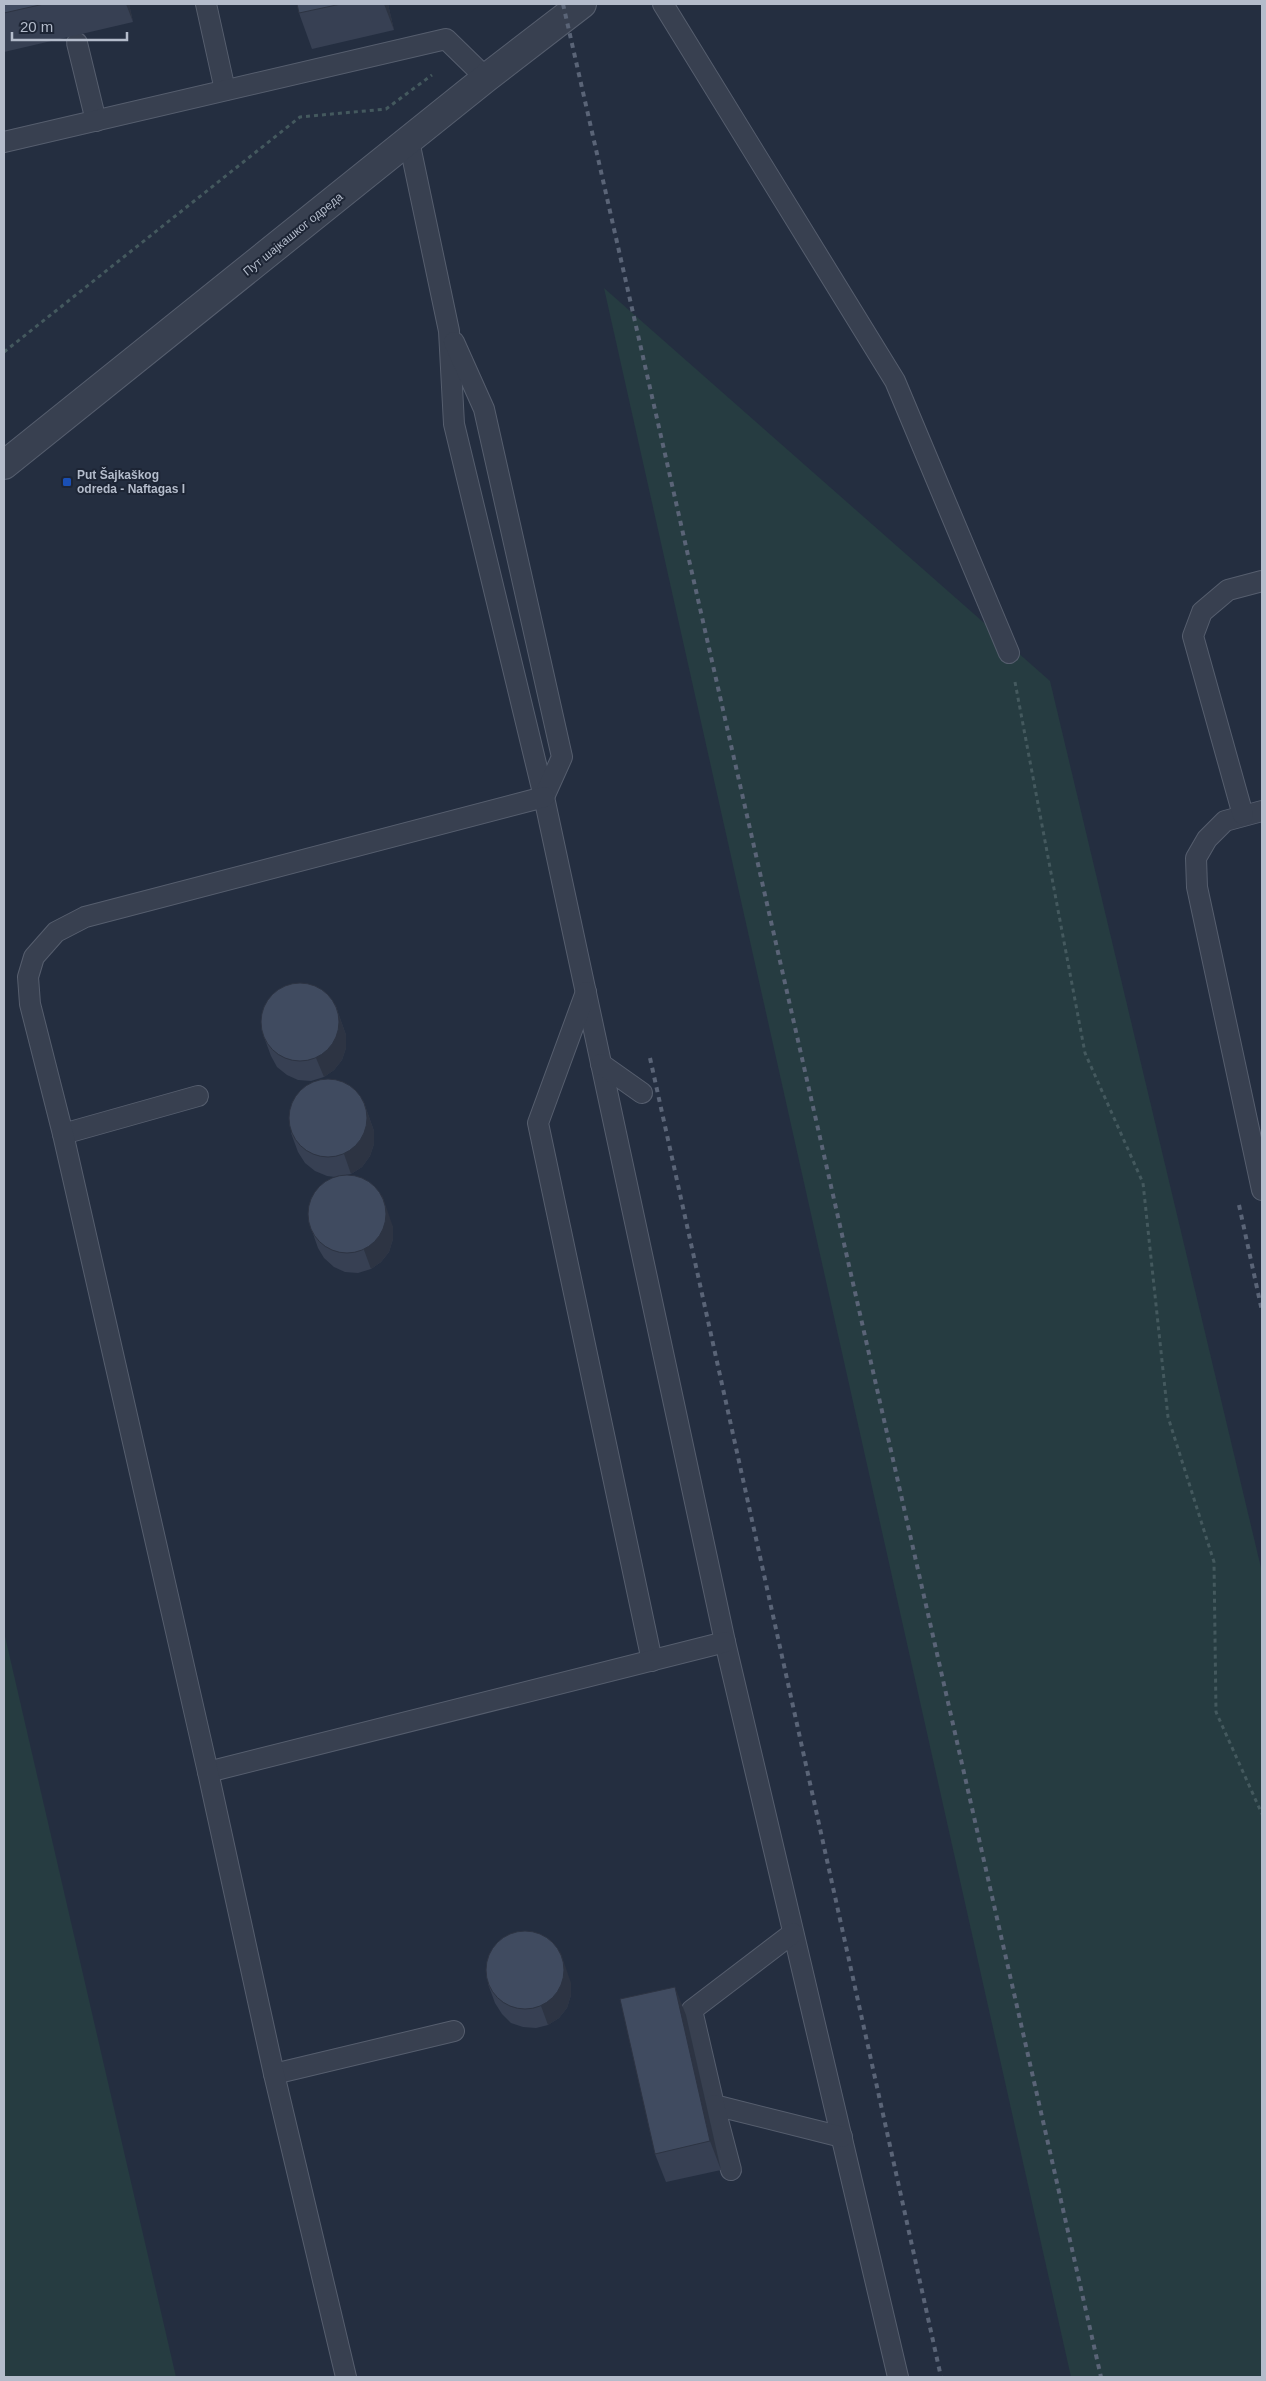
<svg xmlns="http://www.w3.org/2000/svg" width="1266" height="2381" viewBox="0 0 1266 2381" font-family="Arial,sans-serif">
	<rect width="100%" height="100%" fill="#242e40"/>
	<g fill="#263c41">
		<path d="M604 288 1050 681 1262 1572V2377H1071Z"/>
		<path d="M4 1632 176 2377H4Z"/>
	</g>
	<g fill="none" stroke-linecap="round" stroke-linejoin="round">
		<defs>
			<g id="service">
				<path d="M206 4 225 90"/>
				<path d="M663 4 895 381 1009 653"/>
				<path d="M77 43 96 121"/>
				<path d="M409 141 449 331 454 424 544 797 725 1642 898 2377"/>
				<path d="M4 142 446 39 486 78"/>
				<path d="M454 342 484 409 562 757 544 797"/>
				<path d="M1262 811 1225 821 1207 839 1196 858 1197 887 1262 1190"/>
				<path d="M1243 815 1193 636 1202 612 1228 590 1262 581"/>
				<path d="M586 992 538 1123 652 1661"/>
				<path d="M601 1064 642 1093"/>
				<path d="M63 1134 198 1096"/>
				<path d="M208 1772 725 1642"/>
				<path d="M793 1933 692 2010 714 2105 842 2137"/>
				<path d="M274 2074 454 2031"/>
				<path d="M714 2105 731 2170"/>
				<path d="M346 2377 274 2074 208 1772 63 1134 30 1004 28 977 34 957 56 932 85 917 544 797"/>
			</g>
			<path id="tertiary" d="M4 465 486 78 582 4"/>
		</defs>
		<use href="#service" stroke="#565e6e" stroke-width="22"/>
		<use href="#tertiary" stroke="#565e6e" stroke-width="30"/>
		<g stroke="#44595e" stroke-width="3" stroke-dasharray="4 4" stroke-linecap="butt">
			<path d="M4 352 300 117 386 109 432 75"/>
			<path d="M1015 682 1085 1053 1143 1183 1168 1417 1214 1562 1216 1712 1262 1814"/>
		</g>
		<use href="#service" stroke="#384050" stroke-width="20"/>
		<use href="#tertiary" stroke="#384050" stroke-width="28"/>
		<g stroke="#5a6477" stroke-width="4" stroke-dasharray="5 5" stroke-linecap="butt">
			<path d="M563 4 1101 2377"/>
			<path d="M650 1058 941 2377"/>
			<path d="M1239 1205 1262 1311"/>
		</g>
	</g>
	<g fill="#374053">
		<path d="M4 4H129L133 22 4 52Z"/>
		<path d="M297 4H388L394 30 312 49 299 13Z"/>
		<path d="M335 1004 346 1035V1048L342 1060 334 1070 324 1077 311 1081 298 1080 287 1075 277 1067 271 1056 264 1037Z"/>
		<path d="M363 1100 374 1131V1144L370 1156 362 1167 351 1174 346 1175 393 1227V1239L389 1252 381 1262 371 1269 358 1273 345 1272 334 1267 324 1258 318 1248 311 1228 335 1177 327 1176 315 1171 305 1163 298 1152 291 1133Z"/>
		<path d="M571 1983V1995L567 2008 559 2018 548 2025 536 2028 523 2027 511 2023 502 2014 495 2003 488 1984Z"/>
		<path d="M686 2015 721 2170 666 2182 655 2154Z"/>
	</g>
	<g fill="#2d3443">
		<path d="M126 4H129L133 22Z"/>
		<path d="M384 4H388L394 30Z"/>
		<path d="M335 1004 346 1035V1048L342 1060 334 1070 324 1077 316 1058Z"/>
		<path d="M363 1100 374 1131V1144L370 1156 362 1167 351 1174 344 1154Z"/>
		<path d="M382 1195 393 1227V1239L389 1252 381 1262 371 1269 364 1250Z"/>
		<path d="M560 1951 571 1983V1995L567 2008 559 2018 548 2025 541 2006Z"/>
		<path d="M675 1987 686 2015 721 2170 710 2141Z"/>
	</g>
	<g fill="#404b60" stroke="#2d3443">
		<path d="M4 4H44L4 13Z"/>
		<path d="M297 4H341L299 13Z"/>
		<circle cx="300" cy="1022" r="39"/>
		<circle cx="328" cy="1118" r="39"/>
		<circle cx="347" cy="1214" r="39"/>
		<circle cx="525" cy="1970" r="39"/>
		<path d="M675 1987 710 2141 655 2154 620 1999Z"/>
	</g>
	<rect fill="#1a4fb4" stroke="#1d2535" stroke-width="2" x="62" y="477" width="10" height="10" rx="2.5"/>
	<g text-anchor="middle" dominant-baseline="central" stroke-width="4" stroke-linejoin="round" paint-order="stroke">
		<g font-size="12" fill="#b4bccb" stroke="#1d2535">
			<text transform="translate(293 234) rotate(-39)">Пут шајкашког одреда</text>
		</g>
		<g font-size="12" font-weight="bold" fill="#b4bccb" stroke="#1d2535" text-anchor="start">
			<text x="77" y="475">Put Šajkaškog<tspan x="77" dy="14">odreda - Naftagas I</tspan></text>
		</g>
	</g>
	<rect width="1266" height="2381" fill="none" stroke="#b4bccb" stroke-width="10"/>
	<path d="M12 32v8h115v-8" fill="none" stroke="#b4bccb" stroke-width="2.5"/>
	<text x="20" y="32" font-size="15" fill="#b4bccb" stroke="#1d2535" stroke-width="4" paint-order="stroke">20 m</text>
</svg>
